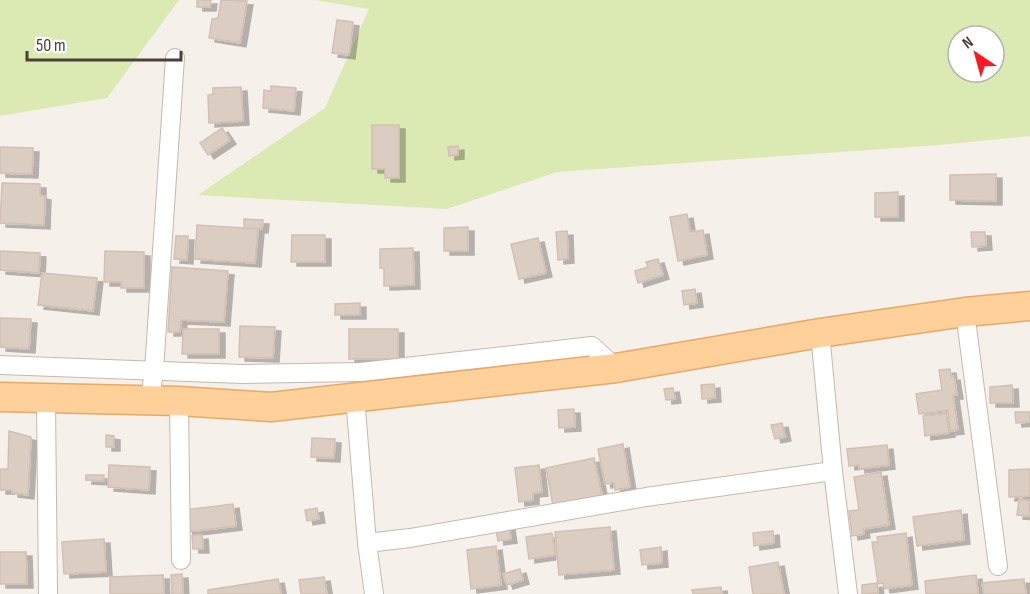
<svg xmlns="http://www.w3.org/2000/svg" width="1030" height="594" viewBox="0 0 1030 594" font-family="'Sofia Sans Condensed',sans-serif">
	<defs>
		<filter id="shadow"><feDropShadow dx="6" dy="4" stdDeviation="0" flood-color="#0004"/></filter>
	</defs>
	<rect width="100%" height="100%" fill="#f6f0eb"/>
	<g fill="#dbeab3" fill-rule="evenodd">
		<path d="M0 0H179L107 98 0 116Z"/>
		<path d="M315 0H1030V136L939 145 557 172 447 209 198 195 325 108 369 9ZM958 36H994V72H958Z"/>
	</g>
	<g fill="#dbcdc2" stroke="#d3c0b2" stroke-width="1.5" filter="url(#shadow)">
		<path d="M197 0H211L210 7H197Z"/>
		<path d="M221 0 247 1 240 43 209 38 212 19 218 18Z"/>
		<path d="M337 20 353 22 349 55 332 53Z"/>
		<path d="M271 86 296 88 294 111 263 108 264 90 271 91Z"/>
		<path d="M241 87 243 121 209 123 208 95 213 94V88Z"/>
		<path d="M372 125H399V178H385V169H372Z"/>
		<path d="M222 128 230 140 208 155 200 143Z"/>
		<path d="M458 146V155L449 156 448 147Z"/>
		<path d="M0 147 33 148 32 174 0 173Z"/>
		<path d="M996 174V201L950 200V175Z"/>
		<path d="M2 183 40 184V195L45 196 44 225 0 223Z"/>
		<path d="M898 192V217H875V193Z"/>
		<path d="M687 214 690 232 703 230 707 255 678 261 670 217Z"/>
		<path d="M244 219 263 220 262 229 244 228Z"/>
		<path d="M197 225 258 229 255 263 195 259Z"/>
		<path d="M468 227V251H444V228Z"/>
		<path d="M567 231 568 259 558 260 556 232Z"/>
		<path d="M971 232H985L986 246 972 247Z"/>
		<path d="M292 235H325V262H291Z"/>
		<path d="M176 236H188L187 260 174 259Z"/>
		<path d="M538 238 546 273 519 279 511 244Z"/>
		<path d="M413 248 414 285 384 286V268H380V249Z"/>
		<path d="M0 251 40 253 39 273 0 270Z"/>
		<path d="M105 251 144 252V288H121V282H104Z"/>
		<path d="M658 259 663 275 638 283 635 271 648 267 646 262Z"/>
		<path d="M172 267 228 271 224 322 181 320 180 332H168Z"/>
		<path d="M42 273 97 278 93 311 38 305Z"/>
		<path d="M695 289 697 303 684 305 682 291Z"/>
		<path d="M360 303V315H335V304Z"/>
		<path d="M0 318 31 319 29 349 0 347Z"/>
		<path d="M240 326 275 327 273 358 239 357Z"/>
		<path d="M183 329H219V354H182Z"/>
		<rect x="349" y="329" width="49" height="30"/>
		<path d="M950 369 951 377 954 376 957 395H953L958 430 950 431 948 410 919 414 916 394 942 390 939 370Z"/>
		<path d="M714 384 715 398 702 399 701 385Z"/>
		<path d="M1012 385 1013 403H990V387Z"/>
		<path d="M673 388 675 399 666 400 664 389Z"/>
		<path d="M574 409 575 427 559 428 558 410Z"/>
		<path d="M1015 412H1030V422L1016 423Z"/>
		<path d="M946 413 949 433 925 436 923 416Z"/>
		<path d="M782 423 785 437 775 439 771 425Z"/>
		<path d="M9 431 31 437 28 495 12 493V490H0V469H8Z"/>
		<path d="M106 435 114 436V447H106Z"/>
		<path d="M312 438 335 439 334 458 311 457Z"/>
		<path d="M623 444 630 487 615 490 614 483 605 484 598 449Z"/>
		<path d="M887 445 889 465 859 469V465L849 466 847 449Z"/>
		<path d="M594 458 602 495 553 505 546 468Z"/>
		<path d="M109 465 150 467 149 490 108 487Z"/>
		<path d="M539 465 542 492 533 493V500L519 502 515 468Z"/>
		<path d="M1030 469V496L1009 497V470Z"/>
		<path d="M881 472 889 525 863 529 864 534 852 536 849 511 859 510 854 477Z"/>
		<path d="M86 475H104V481L86 480Z"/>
		<path d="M1019 499 1030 501 1029 516 1017 515Z"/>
		<path d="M233 504 236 526 187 532 185 510Z"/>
		<path d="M317 508 319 519 307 521 305 510Z"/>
		<path d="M961 510 964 540 917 546 913 517Z"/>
		<path d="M509 526 511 539 498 541 496 529Z"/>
		<path d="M610 527 614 570 559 575 555 532Z"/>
		<path d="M773 531 774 543 754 546 753 533Z"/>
		<path d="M552 533 555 555 529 559 526 537Z"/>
		<path d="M906 533 912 585 884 589 883 583 878 584 872 542H878L877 537Z"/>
		<path d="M202 535 203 549H193L192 536Z"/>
		<path d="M104 539 106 572 64 574 62 542Z"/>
		<path d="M496 546 501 585 471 589 467 550Z"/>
		<path d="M661 547 662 563 642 565 640 550Z"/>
		<path d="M0 552H26L27 584H0Z"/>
		<path d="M778 562 784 594H753L749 567Z"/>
		<path d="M520 569 523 580 507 585 503 574Z"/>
		<path d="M182 574 183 594H172L171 575Z"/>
		<path d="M163 575 164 594H110V577Z"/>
		<path d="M976 575 978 594H926L925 581Z"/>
		<path d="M324 577 327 594H301L299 580Z"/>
		<path d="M278 579 281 594H208V590Z"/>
		<path d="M1024 579 1026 594H984L982 583Z"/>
		<path d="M877 583 878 593 862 594V585Z"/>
		<path d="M721 587 722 594H693L692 590Z"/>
	</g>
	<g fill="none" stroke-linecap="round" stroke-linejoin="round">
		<defs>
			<g id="minor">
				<path d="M965 312 998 566"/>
				<path d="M820 333 833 471 848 594"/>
				<path d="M0 365 242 374 361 372 592 346 616 368"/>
				<path d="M355 397 367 543 374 594"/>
				<path d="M46 400 48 594"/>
				<path d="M150 400 154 370 175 58"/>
				<path d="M179 401 181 560"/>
				<path d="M367 543 410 538 646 497 833 471"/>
			</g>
			<path id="primary" d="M0 397 179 401 271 407 616 368 820 333 965 312 1030 306"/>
		</defs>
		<use href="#minor" stroke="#c5b9af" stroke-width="20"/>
		<use href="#primary" stroke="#e7a967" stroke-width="31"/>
		<use href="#minor" stroke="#fff" stroke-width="18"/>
		<use href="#primary" stroke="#ffd09a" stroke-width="28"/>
	</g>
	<g transform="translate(976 54) rotate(324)"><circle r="28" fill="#ffffff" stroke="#b7b3af" stroke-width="1.5"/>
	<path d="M0-4.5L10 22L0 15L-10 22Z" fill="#ff1820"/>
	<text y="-9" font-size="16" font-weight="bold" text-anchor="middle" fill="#4a4038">N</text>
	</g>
	<path d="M27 51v9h154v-9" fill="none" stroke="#4a4038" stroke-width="3"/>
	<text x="36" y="51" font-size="18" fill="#4a4038" stroke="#ffffff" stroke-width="4.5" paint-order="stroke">50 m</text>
</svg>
